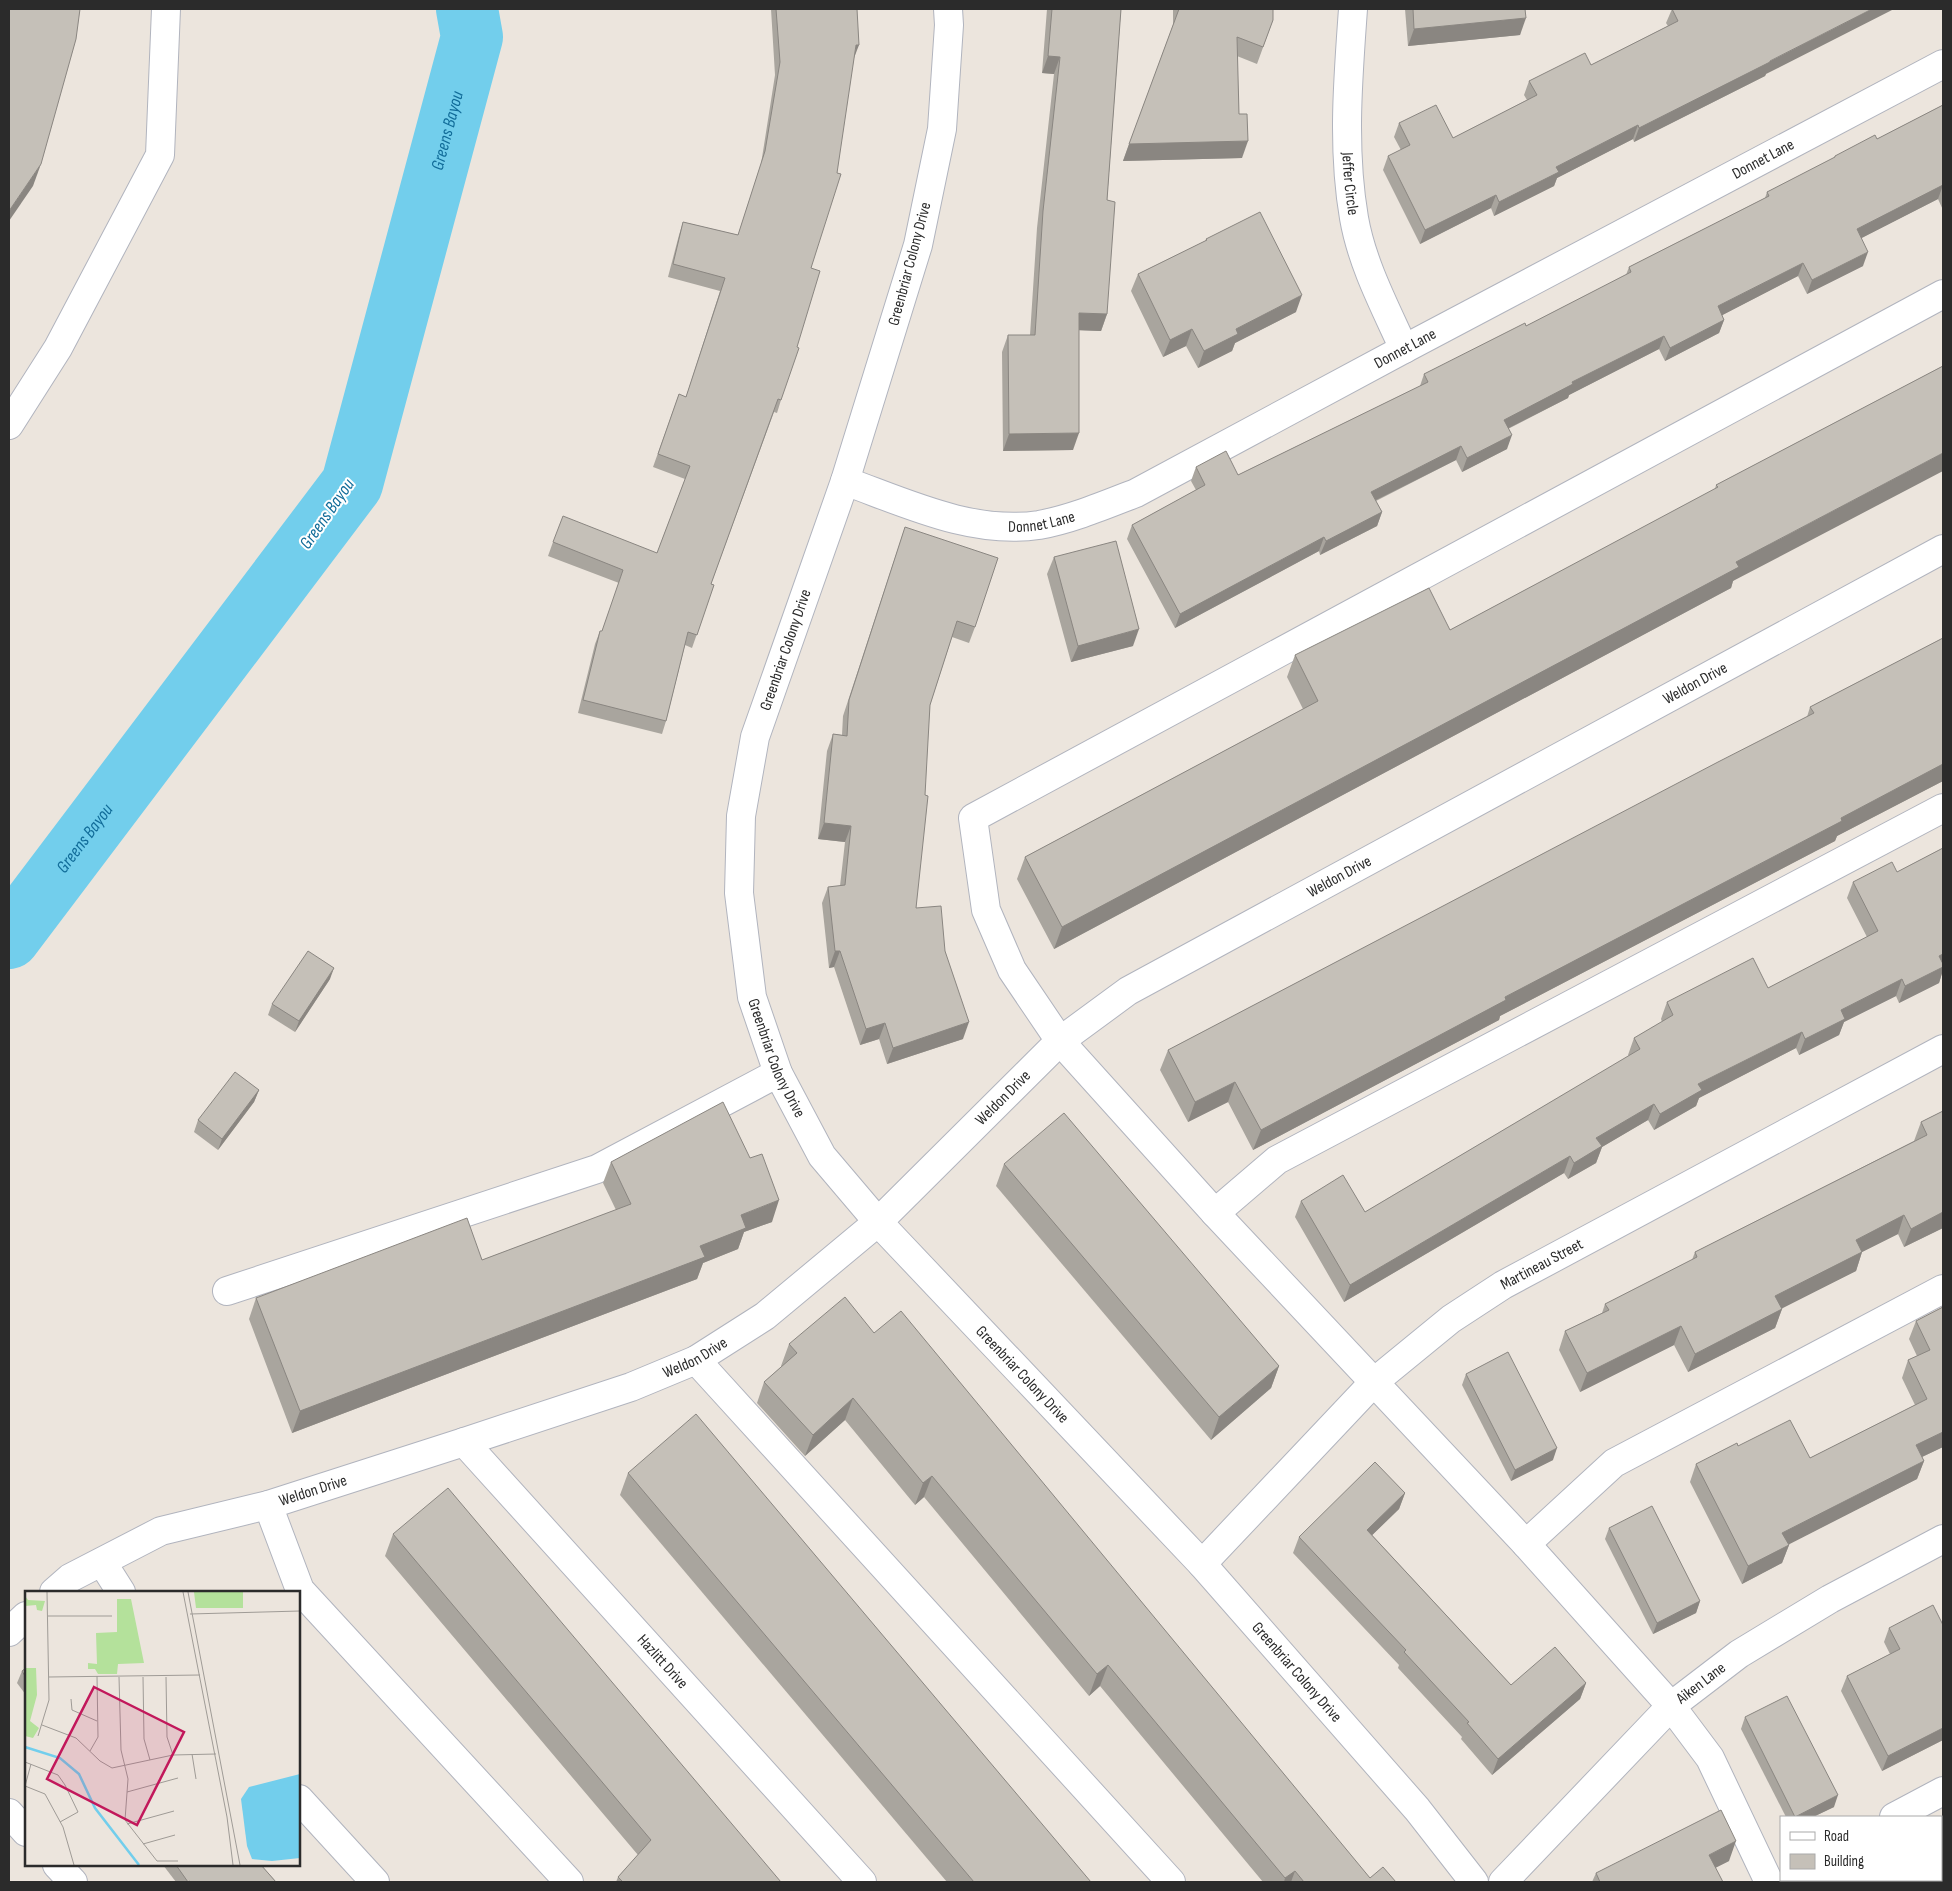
<svg xmlns="http://www.w3.org/2000/svg" width="1952" height="1891" viewBox="0 0 1952 1891" font-family="'Sofia Sans Condensed',sans-serif">
	<rect width="100%" height="100%" fill="#ece5dd"/>
	<g fill="none" stroke-linecap="round" stroke-linejoin="round">
		<path stroke="#72ceec" stroke-width="62" id="s1" d="M9 938 352 484 472 37 467 9"/>
		<defs>
			<g id="minor">
				<path id="s2" d="M948 9 949 25 942 129 918 245 845 481 755 737 741 816 739 893 752 997 778 1073 822 1156 878 1222 1202 1564 1417 1809 1474 1882"/>
				<path id="s3" d="M1353 9C1348 79 1342 148 1354 218 1362 264 1385 307 1404 349"/>
				<path d="M9 425 58 348 160 155 166 9"/>
				<path id="s4" d="M845 481C906 503 972 535 1039 525 1072 519 1105 505 1136 493L1404 349 1943 64"/>
				<path d="M1215 1213 1277 1160 1943 808"/>
				<path d="M227 1291 597 1169 778 1073"/>
				<path d="M696 1360 1171 1882"/>
				<path id="s5" d="M464 1442 862 1882"/>
				<path d="M268 1505 300 1590 569 1882"/>
				<path d="M1526 1544 1614 1463 1943 1289"/>
				<path d="M102 1562 121 1592"/>
				<path id="s6" d="M1202 1564 1374 1382 1451 1319 1503 1285 1943 1049"/>
				<path id="s7" d="M54 1592 70 1578 161 1531 268 1505 464 1442 631 1387 696 1360 765 1316 878 1222 1060 1041 1128 991 1943 549"/>
				<path d="M9 1632 26 1616"/>
				<path d="M299 1799 375 1882"/>
				<path d="M9 1813 26 1832"/>
				<path d="M1894 1817 1943 1791"/>
				<path d="M57 1865 73 1882"/>
				<path id="s8" d="M1503 1882 1671 1706 1739 1654 1830 1599 1943 1539"/>
				<path d="M1769 1882 1710 1758 1671 1706 1526 1544 1215 1213 1060 1041 1012 970 986 910 973 818 1943 294"/>
			</g>
		</defs>
		<use href="#minor" stroke="#b1b4be" stroke-width="30"/>
		<use href="#minor" stroke="#fff" stroke-width="28"/>
	</g>
	<g fill="#a9a59e">
		<path d="M771 9H857L854 58 811 268 781 400 777 413 774 412 711 584 714 585 692 648 685 645 666 721 662 734 578 713 595 644 600 631H602L619 583 548 556 553 542 657 553 685 479 653 467 679 394 686 397 720 291 668 277 679 235 683 222 738 235 761 164 775 75Z"/>
		<path d="M1047 9H1121L1107 200V314L1101 331 1079 330 1073 450 1003 451 1002 352 1008 335H1030L1037 228 1054 74 1042 73Z"/>
		<path d="M1173 9H1273V20L1257 64 1237 56 1239 114 1242 158 1123 161 1173 25Z"/>
		<path d="M1405 9H1525L1520 35 1408 46Z"/>
		<path d="M1672 9 1766 74 1765 76 1634 142 1633 139 1557 178 1554 186 1494 216 1491 208 1420 244 1383 170 1388 156 1401 150 1394 137 1399 123 1453 138 1527 100 1524 95 1529 81 1591 65 1668 26 1666 23Z"/>
		<path d="M1943 105V210L1938 199 1861 238 1863 266 1807 294 1798 276 1722 315 1724 320 1719 333 1665 361 1659 349 1569 395 1568 398 1508 429 1507 449 1462 472 1456 460 1376 501 1382 512 1377 526 1320 555 1319 551 1175 628 1127 539 1132 525 1196 490 1191 481 1196 467 1238 475 1420 386 1424 374 1526 326 1626 275 1629 267 1765 198 1767 192 1834 158 1835 156 1877 139Z"/>
		<path d="M1206 239 1296 312 1235 343 1232 351 1198 368 1186 346 1163 357 1131 291 1138 274 1205 241Z"/>
		<path d="M1943 366 1733 581 1731 588 1054 949 1017 879 1025 857 1303 709 1287 677 1295 655 1450 630 1715 489 1716 485Z"/>
		<path d="M905 527 975 627 969 643 952 637 930 705 916 908 945 951 963 1039 887 1064 879 1039 860 1045 834 967 829 968 822 903 828 887 840 886 845 842 818 839 827 751 833 734 842 735 843 716Z"/>
		<path d="M1054 557 1133 646 1071 662 1047 574Z"/>
		<path d="M1943 638V781L1837 836 1835 841 1500 1016 1499 1020 1253 1150 1228 1102 1188 1122 1160 1070 1168 1050 1807 717 1810 707Z"/>
		<path d="M1943 848V970L1939 983 1899 1003 1896 996 1844 1022 1839 1035 1799 1055 1796 1048 1699 1098 1696 1106 1654 1130 1648 1120 1602 1147 1596 1163 1568 1179 1564 1173 1344 1302 1295 1217 1301 1201 1365 1212 1629 1056 1628 1055 1634 1038 1662 1022 1661 1019 1667 1002 1768 988 1867 937 1847 898 1853 882 1897 872Z"/>
		<path d="M330 979 295 1032 268 1015 272 1004Z"/>
		<path d="M259 1090 254 1102 218 1150 194 1132 198 1120Z"/>
		<path d="M1943 1111V1228L1904 1247 1898 1234 1862 1252 1856 1271 1781 1308 1782 1309 1775 1328 1688 1372 1674 1345 1580 1392 1559 1350 1565 1331 1602 1313 1605 1304 1692 1260 1695 1252 1914 1141 1921 1122Z"/>
		<path d="M611 1162 772 1222 744 1232 738 1249 703 1263 697 1279 292 1433 249 1319 256 1298 482 1260 616 1210 603 1183Z"/>
		<path d="M1004 1164 1279 1366 1271 1388 1211 1440 996 1186Z"/>
		<path d="M1943 1307V1447L1922 1457 1924 1461 1917 1479 1788 1544 1789 1545 1782 1563 1742 1584 1690 1482 1696 1464 1738 1446 1810 1458 1915 1405 1902 1378 1908 1360 1917 1356 1909 1339 1916 1321Z"/>
		<path d="M874 1333 1370 1878 1396 1882H1263L1100 1686 1089 1696 924 1497 915 1505 845 1420 805 1456 757 1403 764 1382 782 1366H781L789 1344Z"/>
		<path d="M1466 1374 1553 1460 1511 1481 1462 1385Z"/>
		<path d="M628 1473 1091 1882H947L620 1495Z"/>
		<path d="M1405 1493 1399 1509 1372 1535 1511 1685 1586 1683 1580 1699 1492 1775 1461 1739 1462 1737 1398 1668 1399 1665 1293 1553 1299 1537Z"/>
		<path d="M1609 1528 1700 1601 1696 1613 1653 1634 1605 1539Z"/>
		<path d="M393 1534 781 1882H616L618 1877 638 1855 385 1556Z"/>
		<path d="M1943 1625V1740L1882 1771 1841 1691 1847 1676 1890 1654 1884 1642 1889 1628Z"/>
		<path d="M26 1668V1695L17 1683 22 1671Z"/>
		<path d="M26 1707V1715L24 1713Z"/>
		<path d="M1745 1717 1834 1807 1813 1817H1786L1741 1729Z"/>
		<path d="M1729 1861 1715 1868 1723 1882H1592L1596 1873Z"/>
		<path d="M163 1865H261L276 1882H176Z"/>
	</g>
	<g fill="#8a8681">
		<path d="M1872 9H1894L1766 74 1765 76 1634 142 1639 128Z"/>
		<path d="M1526 18 1520 35 1408 46 1414 29Z"/>
		<path d="M856 45H859L854 58Z"/>
		<path d="M1048 56 1060 57 1054 74 1042 73Z"/>
		<path d="M1638 125 1633 139 1557 178 1554 186 1494 216 1499 202 1556 167Z"/>
		<path d="M1248 141 1242 158 1123 161 1129 144Z"/>
		<path d="M41 164 33 186 9 221V211Z"/>
		<path d="M1943 185 1938 199 1852 243 1857 229Z"/>
		<path d="M1496 195 1491 208 1420 244 1425 230Z"/>
		<path d="M1868 252 1863 266 1807 294 1812 280Z"/>
		<path d="M1803 263 1798 276 1713 320 1718 306Z"/>
		<path d="M1302 295 1296 312 1235 343 1232 351 1198 368 1204 351 1236 329Z"/>
		<path d="M1079 313 1107 314 1101 331 1072 330Z"/>
		<path d="M1724 320 1719 333 1665 361 1670 348Z"/>
		<path d="M1192 329 1186 346 1163 357 1170 340Z"/>
		<path d="M1664 336 1659 349 1569 395 1568 398 1499 433 1504 420 1572 382Z"/>
		<path d="M1079 433 1073 450 1003 451 1009 434Z"/>
		<path d="M1512 435 1507 449 1462 472 1467 458Z"/>
		<path d="M1461 446 1456 460 1366 505 1371 492Z"/>
		<path d="M1943 453V471L1733 581 1731 588 1054 949 1062 927 1736 562Z"/>
		<path d="M1382 512 1377 526 1320 555 1326 541Z"/>
		<path d="M1324 537 1319 551 1175 628 1180 614Z"/>
		<path d="M1139 629 1133 646 1071 662 1078 646Z"/>
		<path d="M1943 764V781L1837 836 1835 841 1500 1016 1499 1020 1253 1150 1261 1130 1505 997 1841 818Z"/>
		<path d="M824 823 851 826 845 842 818 839Z"/>
		<path d="M835 951H840L834 967 829 968Z"/>
		<path d="M1943 954V967L1939 956Z"/>
		<path d="M1943 967V970L1939 983 1899 1003 1905 986Z"/>
		<path d="M334 968 330 979 295 1032 299 1021Z"/>
		<path d="M1902 979 1896 996 1844 1022 1839 1035 1799 1055 1805 1039 1841 1010Z"/>
		<path d="M969 1022 963 1039 887 1064 893 1048Z"/>
		<path d="M885 1023 879 1039 860 1045 866 1029Z"/>
		<path d="M1802 1032 1796 1048 1699 1098 1696 1106 1654 1130 1660 1114 1698 1084Z"/>
		<path d="M1235 1082 1228 1102 1188 1122 1195 1102Z"/>
		<path d="M259 1090 254 1102 218 1150 222 1139Z"/>
		<path d="M1654 1104 1648 1120 1602 1147 1596 1163 1568 1179 1574 1163 1596 1138Z"/>
		<path d="M1570 1156 1564 1173 1344 1302 1350 1285Z"/>
		<path d="M779 1200 772 1222 744 1232 738 1249 703 1263 697 1279 292 1433 300 1411 700 1246 741 1215Z"/>
		<path d="M1943 1212V1228L1904 1247 1911 1229Z"/>
		<path d="M1904 1215 1898 1234 1862 1252 1856 1271 1769 1315 1775 1296 1856 1240Z"/>
		<path d="M1782 1309 1775 1328 1688 1372 1695 1354Z"/>
		<path d="M1681 1326 1674 1345 1580 1392 1587 1373Z"/>
		<path d="M1279 1366 1271 1388 1211 1440 1219 1417Z"/>
		<path d="M853 1398 845 1420 805 1456 813 1435Z"/>
		<path d="M1943 1432V1447L1909 1463 1916 1445Z"/>
		<path d="M1557 1448 1553 1460 1511 1481 1515 1470Z"/>
		<path d="M1924 1461 1917 1479 1776 1551 1782 1533Z"/>
		<path d="M932 1476 924 1497 915 1505 923 1483Z"/>
		<path d="M1405 1493 1399 1509 1362 1545 1367 1530Z"/>
		<path d="M1789 1545 1782 1563 1742 1584 1748 1566Z"/>
		<path d="M1700 1601 1696 1613 1653 1634 1657 1623Z"/>
		<path d="M1108 1665 1100 1686 1089 1696 1097 1674Z"/>
		<path d="M1586 1683 1580 1699 1492 1775 1498 1759Z"/>
		<path d="M1943 1728V1740L1882 1771 1888 1756Z"/>
		<path d="M1838 1795 1834 1807 1813 1817H1795Z"/>
		<path d="M1736 1841 1729 1861 1701 1875 1709 1855Z"/>
		<path d="M1295 1871 1291 1882H1284L1285 1878Z"/>
	</g>
	<g fill="#c5c0b8" stroke="#8a8681">
		<path d="M9 9H80L76 39 41 164 9 211Z"/>
		<path d="M776 9H857L859 45H856L837 173 841 174 811 268 820 271 797 347 799 348 781 400 778 399 711 584 714 585 697 635 688 632 666 721 583 700 600 631H602L623 570 553 542 563 516 657 553 690 466 658 454 679 394 686 397 725 278 673 264 683 222 738 235 765 151 780 62Z"/>
		<path d="M1052 9H1121L1107 200 1115 202 1107 314 1079 313V433L1009 434 1008 335H1035L1043 211 1060 57 1048 56Z"/>
		<path d="M1179 9H1273V20L1263 47 1237 37 1239 114H1247L1248 141 1129 144Z"/>
		<path d="M1413 9H1525L1526 18 1414 29Z"/>
		<path d="M1672 9H1872L1770 61V62L1639 128 1638 125 1556 167 1559 172 1499 202 1496 195 1425 230 1388 156 1410 145 1399 123 1436 105 1453 138 1537 95 1529 81 1585 53 1591 65 1678 21Z"/>
		<path d="M1943 105V187V185L1857 229 1868 252 1812 280 1803 263 1718 306 1724 320 1670 348 1664 336 1572 382 1573 384 1504 420 1512 435 1467 458 1461 446 1371 492 1382 512 1326 541 1324 537 1180 614 1132 525 1205 485 1196 467 1226 451 1238 475 1428 382 1424 374 1525 323 1526 326 1631 272 1629 267 1769 196 1767 192 1835 157V156L1875 135 1877 139Z"/>
		<path d="M1260 212 1302 295 1236 329 1238 334 1204 351 1192 329 1170 340 1138 274 1207 240 1206 239Z"/>
		<path d="M1943 366V453L1736 562 1739 567 1062 927 1025 857 1318 701 1295 655 1429 588 1450 630 1718 487 1716 485Z"/>
		<path d="M905 527 998 558 975 627 957 621 930 705 925 795 928 796 916 908 941 906 945 951 969 1022 893 1048 885 1023 866 1029 840 951H835L828 887 845 885 851 826 824 823 833 734 847 736 849 700Z"/>
		<path d="M1116 541 1139 629 1078 646 1054 557Z"/>
		<path d="M1943 638V764L1841 818 1842 821 1505 997 1506 1000 1261 1130 1235 1082 1195 1102 1168 1050 1718 762 1814 713 1810 707Z"/>
		<path d="M1943 848V954L1939 956 1943 964V967L1905 986 1902 979 1841 1010 1845 1019 1805 1039 1802 1032 1698 1084 1702 1090 1660 1114 1654 1104 1596 1138 1602 1146 1574 1163 1570 1156 1350 1285 1301 1201 1343 1175 1365 1212 1640 1049 1634 1038 1673 1015 1667 1002 1753 958 1768 988 1878 931 1853 882 1892 862 1897 872Z"/>
		<path d="M308 951 334 968 299 1021 272 1004Z"/>
		<path d="M235 1072 259 1090 222 1139 198 1120Z"/>
		<path d="M723 1102 750 1158 762 1154 779 1200 741 1215 746 1228 700 1246 705 1257 300 1411 256 1298 467 1218 482 1260 631 1204 611 1162Z"/>
		<path d="M1943 1111V1212L1911 1229 1904 1215 1856 1240 1862 1252 1775 1296 1782 1309 1695 1354 1681 1326 1587 1373 1565 1331 1609 1310 1605 1304 1697 1257 1695 1252 1927 1135 1921 1122Z"/>
		<path d="M1064 1113 1279 1366 1219 1417 1004 1164Z"/>
		<path d="M845 1297 874 1333 901 1311 1370 1878 1383 1867 1396 1882H1304L1295 1871 1285 1878 1108 1665 1097 1674 932 1476 923 1483 853 1398 813 1435 764 1382 797 1353 789 1344Z"/>
		<path d="M1943 1307V1432L1916 1445 1924 1461 1782 1533 1789 1545 1748 1566 1696 1464 1737 1443 1738 1446 1790 1420 1810 1458 1927 1399 1908 1360 1930 1350 1916 1321Z"/>
		<path d="M1508 1352 1557 1448 1515 1470 1466 1374Z"/>
		<path d="M696 1414 1091 1882H974L628 1473Z"/>
		<path d="M1375 1462 1405 1493 1367 1530 1511 1685 1555 1647 1586 1683 1498 1759 1467 1723 1469 1722 1404 1652 1406 1650 1299 1537Z"/>
		<path d="M448 1488 781 1882H623L618 1877 651 1840 393 1534Z"/>
		<path d="M1652 1506 1700 1601 1657 1623 1609 1528Z"/>
		<path d="M1933 1605 1943 1625V1728L1888 1756 1847 1676 1900 1649 1889 1628Z"/>
		<path d="M26 1668V1678L22 1671Z"/>
		<path d="M1787 1696 1838 1795 1795 1817 1745 1717Z"/>
		<path d="M1721 1810 1736 1841 1709 1855 1723 1882H1600L1596 1873Z"/>
		<path d="M176 1865H261L276 1882H191L190 1881 188 1882Z"/>
	</g>
	<g text-anchor="middle" dominant-baseline="central" stroke-width="4" stroke-linejoin="round" paint-order="stroke">
		<g font-size="16" fill="#2b2b2b" stroke="#fff">
			<text stroke="none"><textPath href="#s4" startOffset="1014">Donnet Lane</textPath></text>
			<text stroke="none"><textPath href="#s3" startOffset="175">Jeffer Circle</textPath></text>
			<text transform="translate(910 264) rotate(-75)">Greenbriar Colony Drive</text>
			<text stroke="none"><textPath href="#s4" startOffset="609">Donnet Lane</textPath></text>
			<text stroke="none"><textPath href="#s4" startOffset="204">Donnet Lane</textPath></text>
			<text transform="translate(786 650) rotate(-71)">Greenbriar Colony Drive</text>
			<text stroke="none"><textPath href="#s7" startOffset="1901">Weldon Drive</textPath></text>
			<text stroke="none"><textPath href="#s7" startOffset="1496">Weldon Drive</textPath></text>
			<text stroke="none"><textPath href="#s2" startOffset="1085">Greenbriar Colony Drive</textPath></text>
			<text stroke="none"><textPath href="#s7" startOffset="1091">Weldon Drive</textPath></text>
			<text stroke="none"><textPath href="#s6" startOffset="456">Martineau Street</textPath></text>
			<text stroke="none"><textPath href="#s7" startOffset="686">Weldon Drive</textPath></text>
			<text stroke="none"><textPath href="#s2" startOffset="1490">Greenbriar Colony Drive</textPath></text>
			<text stroke="none"><textPath href="#s7" startOffset="281">Weldon Drive</textPath></text>
			<text stroke="none"><textPath href="#s5" startOffset="296">Hazlitt Drive</textPath></text>
			<text stroke="none"><textPath href="#s2" startOffset="1895">Greenbriar Colony Drive</textPath></text>
			<text stroke="none"><textPath href="#s8" startOffset="281">Aiken Lane</textPath></text>
		</g>
		<g font-size="18" font-style="italic" fill="#116c99" stroke="#fff">
			<text stroke="none"><textPath href="#s1" startOffset="935">Greens Bayou</textPath></text>
			<text transform="translate(327 514) rotate(-55)">Greens Bayou</text>
			<text stroke="none"><textPath href="#s1" startOffset="125">Greens Bayou</textPath></text>
		</g>
	</g>
	<g transform="translate(25 1591)">
		<rect width="275" height="275" fill="#ece5dd"/>
		<path d="M169 1H218V17H171ZM0 5 3 9 20 10 17 20 12 19 11 14 0 15ZM92 8H106L119 72 93 73 92 83H73L70 78H63V72L72 73 71 42 92 41ZM0 77H11L12 104 5 130 14 137 8 147 0 145Z" fill="#b4e19b"/>
		<path d="M275 183V267L247 270 227 268 222 255 216 208 224 196Z" fill="#72ceec"/>
		<path fill="none" stroke="#72ceec" stroke-width="2.5" d="M0 156 35 167 54 183 70 217 114 274"/>
		<path fill="none" stroke="#9f9b96" stroke-width="1" d="M158 1 202 226 208 274M163 1 215 274M165 23 275 20M23 25H87M24 86 175 84M94 86 96 159 103 188 100 229 132 270H153M118 86 119 148 125 169M141 86 142 146 148 164M46 108 47 119 72 130M17 134 51 147 75 170 87 177 148 164 191 163M13 145 24 109 22 1M65 160 73 146 72 85M167 163 171 188M0 171 33 184 40 194 53 221 35 231M0 195 20 203 38 236 49 274M0 195 6 173M102 201 153 187M102 233 149 220M118 253 150 244"/>
		<path fill="#c2185b" fill-opacity="0.15" stroke="#c2185b" stroke-width="2.5" d="M69 96 159 141 112 234 22 188Z"/>
		<rect width="275" height="275" fill="none" stroke="#2b2b2b" stroke-width="2.5"/>
	</g>
	<rect width="1952" height="1891" fill="none" stroke="#2b2b2b" stroke-width="20"/>
	<rect x="1780" y="1816" width="162" height="65" fill="#ffffff" stroke="#aaaaaa"/>
	<rect x="1790" y="1832" width="25" height="8" fill="#ffffff" stroke="#aaaaaa"/>
	<text x="1824" y="1841" font-size="15" fill="#2b2b2b">Road</text>
	<rect x="1790" y="1854" width="25" height="15" fill="#c5c0b8" stroke="#aaaaaa"/>
	<text x="1824" y="1866" font-size="15" fill="#2b2b2b">Building</text>
</svg>
